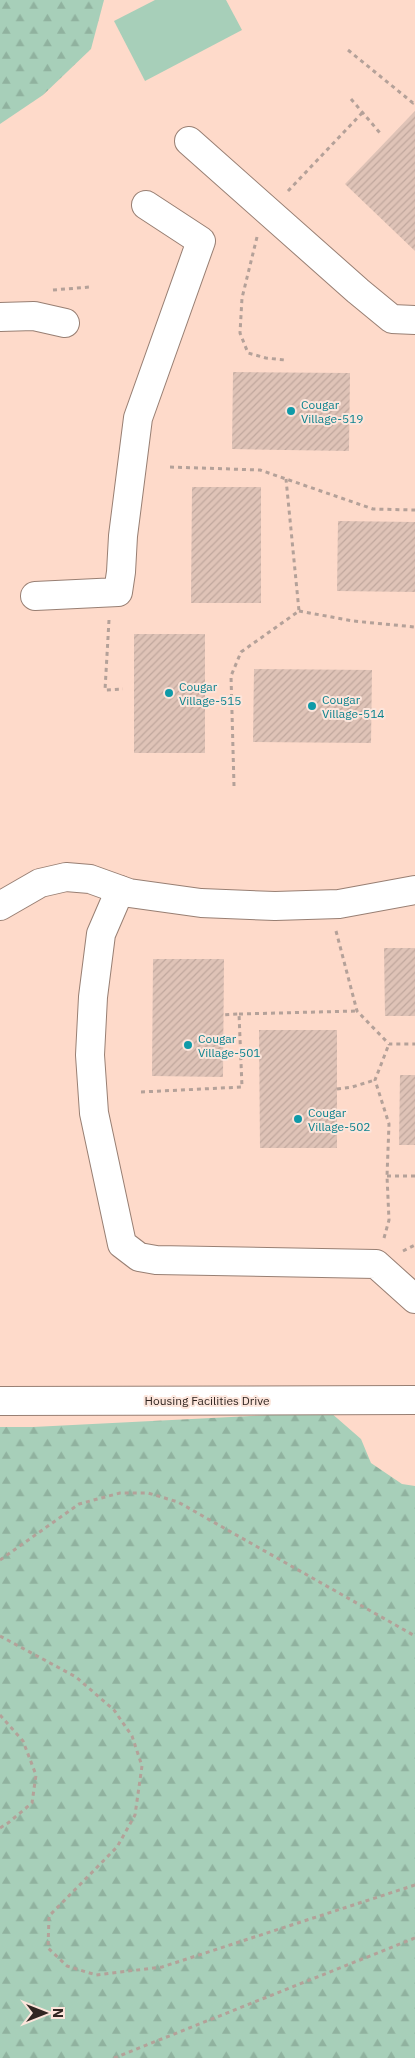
<svg xmlns="http://www.w3.org/2000/svg" width="415" height="2058" viewBox="0 0 415 2058" font-family="'IBM Plex Sans',sans-serif">
	<defs>
		<pattern id="forest-firs" width="22" height="20" patternUnits="userSpaceOnUse" patternTransform="scale(1.25)"><rect width="22" height="20" fill="#a7cfb9"/><path d="M5 1l3.5 6h-7zM16 11l3.5 6h-7z" fill="#90b29f"/></pattern>
		<pattern id="building-hatch" width="6" height="6" patternUnits="userSpaceOnUse" patternTransform="scale(1.25)"><rect width="6" height="6" fill="#dfc3b7"/><path d="M-1 1l2-2M0 6l6-6M5 7l2-2" fill="none" stroke="#c0a79d"/></pattern>
	</defs>
	<rect width="100%" height="100%" fill="#fce5db"/>
	<rect fill="#fedaca" x="0" y="0" width="415" height="2058"/>
	<g fill="url(#forest-firs)">
		<path d="M0 0H104L91 49 43 95 0 124Z"/>
		<path d="M330 1412 361 1439 371 1463 402 1484 415 1486V2058H0V1427H33Z"/>
	</g>
	<path fill="#a7cfb9" d="M155 0H226L242 30 145 81 114 21Z"/>
	<g fill="url(#building-hatch)">
		<path d="M415 111V251L345 184Z"/>
		<path d="M233 372 350 373 349 451 232 449Z"/>
		<path d="M192 487H261V603H191Z"/>
		<path d="M338 521 415 522V592L337 591Z"/>
		<rect x="134" y="634" width="71" height="119"/>
		<path d="M254 669 372 670 371 743 253 742Z"/>
		<path d="M384 948H415V1016H385Z"/>
		<path d="M153 959H224L223 1077 152 1076Z"/>
		<path d="M259 1030H337V1148H260Z"/>
		<path d="M400 1075H415V1145H399Z"/>
	</g>
	<g fill="none" stroke-linecap="round" stroke-linejoin="round">
		<defs>
			<g id="minor">
				<path d="M189 141 358 291 392 319 415 320"/>
				<path d="M0 317 34 316 65 323"/>
				<path d="M35 596 118 592 121 572 123 536 138 418 201 241 146 205"/>
				<path d="M120 890 101 934 93 997 90 1055 94 1113 122 1244 139 1257 156 1260 376 1264 415 1299"/>
				<path d="M0 906 40 883 66 877 90 879 129 893 201 903 275 906 339 904 415 890"/>
				<path d="M0 1401 415 1400"/>
			</g>
		</defs>
		<use href="#minor" stroke="#987f73" stroke-width="30"/>
		<g stroke="#b4a199" stroke-width="3" stroke-dasharray="4 4" stroke-linecap="butt">
			<path d="M348 50 413 103 415 100"/>
			<path d="M351 99 380 133"/>
			<path d="M288 191 363 112"/>
			<path d="M257 237 242 298 240 333 248 353 266 358 285 360"/>
			<path d="M53 290 90 287"/>
			<path d="M170 467 260 470 373 509 415 510"/>
			<path d="M299 611 353 621 415 627"/>
			<path d="M109 620 105 690 123 689"/>
			<path d="M234 786 231 676 241 652 299 611 286 479"/>
			<path d="M336 931 357 1011 389 1044H415"/>
			<path d="M239 1014 357 1011"/>
			<path d="M337 1089 352 1087 375 1080"/>
			<path d="M141 1092 242 1087 239 1014 223 1015"/>
			<path d="M387 1176H415"/>
			<path d="M384 1238 389 1220 387 1176 389 1124 375 1080 389 1044"/>
			<path d="M403 1251 415 1245"/>
			<path d="M0 1560 79 1504 120 1493H148L178 1502 415 1636"/>
			<path d="M0 1636 76 1677 114 1710 132 1736 142 1766 135 1815 117 1847 49 1916 48 1948 67 1966 96 1975 162 1967 415 1885"/>
			<path d="M0 1715 23 1741 36 1775 32 1803 8 1823 0 1828"/>
			<path d="M114 2058 415 1938"/>
		</g>
		<use href="#minor" stroke="#fff" stroke-width="28"/>
	</g>
	<g fill="#0f9aa8" stroke="#fce5db" stroke-width="2">
		<circle cx="291" cy="411" r="5"/>
		<circle cx="169" cy="693" r="5"/>
		<circle cx="312" cy="706" r="5"/>
		<circle cx="188" cy="1045" r="5"/>
		<circle cx="298" cy="1119" r="5"/>
	</g>
	<g text-anchor="middle" dominant-baseline="central" stroke-width="4" stroke-linejoin="round" paint-order="stroke">
		<g font-size="12" fill="#0d838f" stroke="#fce5db" text-anchor="start">
			<text x="301" y="404">Cougar<tspan x="301" dy="14">Village-519</tspan></text>
			<text x="179" y="686">Cougar<tspan x="179" dy="14">Village-515</tspan></text>
			<text x="322" y="699">Cougar<tspan x="322" dy="14">Village-514</tspan></text>
			<text x="198" y="1038">Cougar<tspan x="198" dy="14">Village-501</tspan></text>
			<text x="308" y="1112">Cougar<tspan x="308" dy="14">Village-502</tspan></text>
		</g>
		<g font-size="12" fill="#312622" stroke="#fce5db">
			<text x="207" y="1400">Housing Facilities Drive</text>
		</g>
	</g>
	<g transform="translate(45 2013) rotate(90)" stroke="#fce5db" stroke-width="4" paint-order="stroke">
	<path d="M0-4L9 19L0 12L-9 19Z" fill="#312622"/>
	<text y="-8" font-size="14" font-weight="bold" text-anchor="middle" fill="#312622">N</text>
	</g>
</svg>
